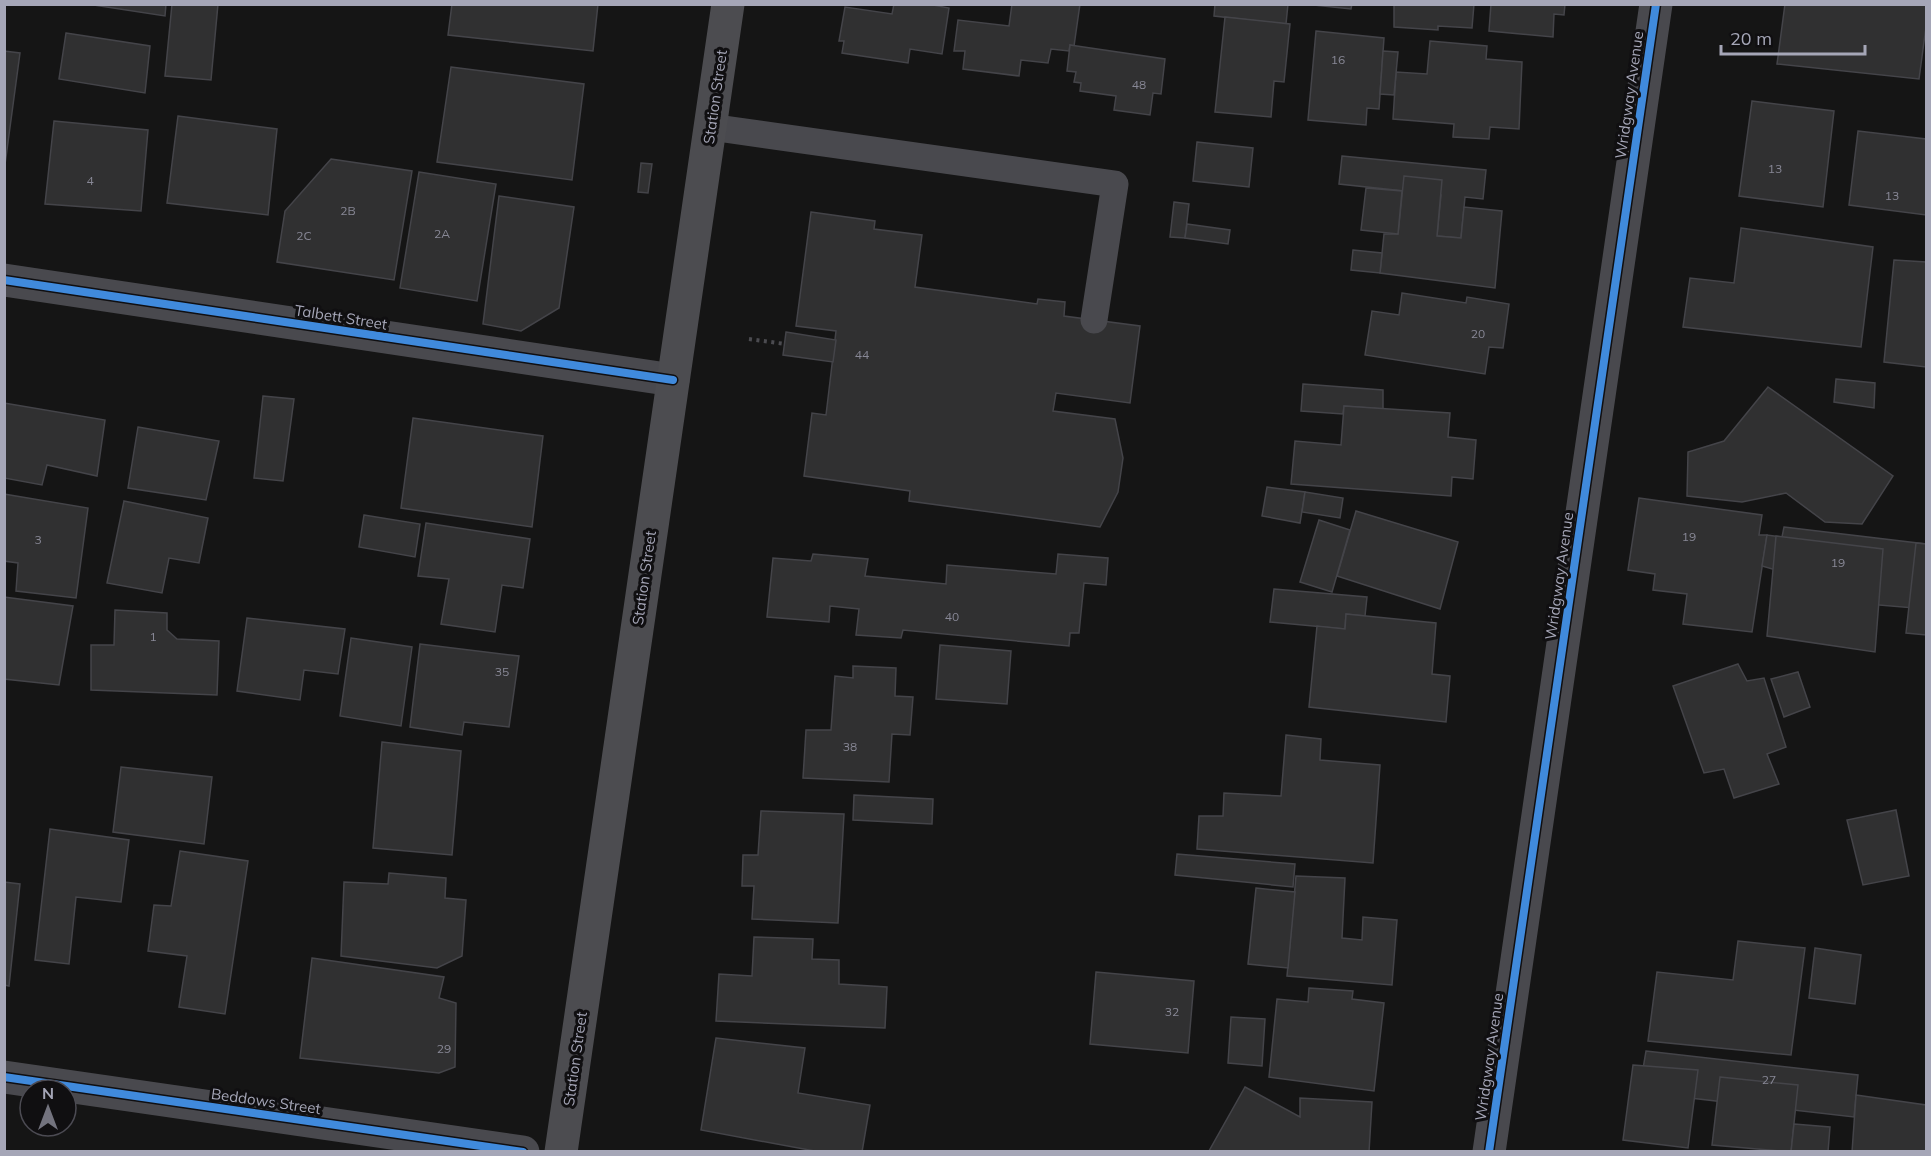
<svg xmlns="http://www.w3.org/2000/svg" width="1931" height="1156" viewBox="0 0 1931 1156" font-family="Mulish,sans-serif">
	<rect width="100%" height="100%" fill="#151515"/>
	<g fill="#303031" stroke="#444449" stroke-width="1.5">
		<path d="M87 4H166L165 16Z"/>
		<path d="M172 4H218L211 80 165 76Z"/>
		<path d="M452 4H598L593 51 448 35Z"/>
		<path d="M894 4H928L949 8 942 54 910 49 908 63 842 53 844 41H839L845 7 892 14Z"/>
		<path d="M1012 4H1080L1074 46 1070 45 1069 51 1051 49 1048 63 1021 60 1019 76 963 69 965 51H954L958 20 1009 26Z"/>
		<path d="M1215 4H1288L1286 24 1214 16Z"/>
		<path d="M1304 4H1352L1351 9Z"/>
		<path d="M1394 4H1474L1472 28 1438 26V30L1394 27Z"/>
		<path d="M1491 4H1565L1564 15 1554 14 1553 37 1489 31Z"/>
		<path d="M1785 4H1926V27L1919 79 1777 64Z"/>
		<path d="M1225 17 1290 24 1284 82 1274 81 1271 117 1215 112Z"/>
		<path d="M1316 31 1384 38 1379 109 1367 108 1366 125 1308 120Z"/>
		<path d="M66 33 150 46 145 93 59 79Z"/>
		<path d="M1430 41 1487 46 1486 59 1522 62 1519 129 1490 127 1489 139 1453 137 1454 124 1393 119 1396 72 1427 74Z"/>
		<path d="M1070 45 1165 59 1161 94 1153 93 1150 115 1114 110 1116 96 1080 91 1081 83 1074 82 1076 72 1067 71Z"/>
		<path d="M4 51 20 53 4 172Z"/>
		<path d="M1383 51 1398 52 1394 95 1380 94Z"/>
		<path d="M451 67 584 84 572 180 437 162Z"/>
		<path d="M1752 101 1834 111 1823 207 1739 196Z"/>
		<path d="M178 116 277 129 268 215 167 203Z"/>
		<path d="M54 121 148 130 141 211 45 204Z"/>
		<path d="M1858 131 1926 139V215L1849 205Z"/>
		<path d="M1197 142 1253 148 1249 187 1193 181Z"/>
		<path d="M1342 156 1486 170 1483 199 1465 197 1461 238 1437 236 1441 195 1339 184Z"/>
		<path d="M331 159 412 171 394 280 277 262 285 211Z"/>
		<path d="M641 163 652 164 648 193 638 192Z"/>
		<path d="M419 172 496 184 477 301 400 288Z"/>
		<path d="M1404 176 1442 180 1437 236 1461 238 1464 207 1502 211 1495 288 1380 273 1384 234H1398Z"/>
		<path d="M1366 188 1402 191 1398 234 1361 230Z"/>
		<path d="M499 196 574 207 559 308 521 331 483 324Z"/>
		<path d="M1174 202 1189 204 1185 238 1170 237Z"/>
		<path d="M811 212 875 221 874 229 922 235 915 287 1037 304 1038 299 1065 302 1064 316 1140 326 1130 403 1056 393 1053 411 1115 419 1123 458 1118 492 1100 527 909 501 910 491 804 476 812 413 826 415 836 331 796 326Z"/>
		<path d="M1187 224 1230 230 1228 244 1185 238Z"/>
		<path d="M1741 228 1873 247 1861 347 1683 327 1690 278 1734 283Z"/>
		<path d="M1353 250 1382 253 1380 273 1351 270Z"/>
		<path d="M1894 260 1926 262V367L1884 362Z"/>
		<path d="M1402 293 1466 303 1467 297 1509 304 1503 348 1489 347 1485 374 1365 355 1372 311 1399 315Z"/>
		<path d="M786 332 836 340 833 362 783 355Z"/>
		<path d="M1836 379 1875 383 1874 408 1834 402Z"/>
		<path d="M1303 384 1383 390V409L1344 406 1343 414 1301 411Z"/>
		<path d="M1768 387 1893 476 1862 524 1825 522 1786 493 1742 502 1687 496 1688 452 1724 441Z"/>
		<path d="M263 396 294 399 283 481 254 478Z"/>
		<path d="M4 403 105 420 97 476 47 465 42 485 4 478Z"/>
		<path d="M1344 406 1450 413 1448 437 1476 440 1473 479 1452 477 1451 496 1291 484 1295 441 1341 445Z"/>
		<path d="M413 418 543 436 532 527 401 508Z"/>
		<path d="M138 427 219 441 206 500 128 488Z"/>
		<path d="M1267 487 1305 492 1300 523 1262 516Z"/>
		<path d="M1305 492 1343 498 1340 518 1302 512Z"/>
		<path d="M4 494 88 508 76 598 16 591 18 563 4 561Z"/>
		<path d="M1639 498 1762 515 1759 535H1767L1752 632 1683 624 1687 594 1653 590 1655 574 1628 570Z"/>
		<path d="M124 501 208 518 199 563 169 558 162 593 107 583Z"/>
		<path d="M1356 511 1458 542 1440 609 1337 576Z"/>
		<path d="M364 515 420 524 415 557 359 547Z"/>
		<path d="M1319 520 1350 530 1332 592 1300 582Z"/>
		<path d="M426 523 530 539 523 588 502 585 495 632 441 624 449 579 418 576Z"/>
		<path d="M1784 527 1926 544V609L1773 596 1776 570 1762 566 1767 535 1782 537Z"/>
		<path d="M1776 536 1883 549 1875 652 1767 636Z"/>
		<path d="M1916 543 1926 544V635L1906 633Z"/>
		<path d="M813 554 868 559 865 576 946 584 947 565 1056 574 1058 554 1108 558 1106 585 1084 583 1079 633H1070L1069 646 903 630 901 638 856 635 859 609 830 606 829 622 767 617 773 558 811 561Z"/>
		<path d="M1274 589 1367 597 1365 616 1346 614 1345 629 1270 622Z"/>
		<path d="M4 597 73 606 59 685 4 679Z"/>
		<path d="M115 610 167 613V630L177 639 219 641 217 695 91 690V645H114Z"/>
		<path d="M1346 614 1436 623 1432 674 1450 676 1446 722 1309 707 1317 626 1345 629Z"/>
		<path d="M247 618 345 629 338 674 304 670 300 700 237 691Z"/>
		<path d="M351 638 412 647 401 726 340 716Z"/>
		<path d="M420 644 519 656 509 727 464 722 462 735 410 727Z"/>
		<path d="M940 645 1011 651 1007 704 936 699Z"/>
		<path d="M1738 664 1747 681 1764 678 1786 747 1767 754 1779 784 1734 798 1724 769 1704 773 1673 686Z"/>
		<path d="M853 666 896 668 895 696 913 697 910 735 892 734 889 782 803 778 806 730H831L835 676 853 678Z"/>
		<path d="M1798 672 1810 707 1784 717 1771 679Z"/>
		<path d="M1286 735 1321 739 1320 760 1380 765 1373 863 1197 849 1199 816H1223L1224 793 1281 796Z"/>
		<path d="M382 742 461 751 452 855 373 848Z"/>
		<path d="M121 767 212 777 204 844 113 832Z"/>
		<path d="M854 795 933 799 932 824 853 820Z"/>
		<path d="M1896 810 1909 876 1863 885 1847 820Z"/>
		<path d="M761 811 844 814 838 923 752 919 754 886H742L743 855H758Z"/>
		<path d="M50 829 129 840 121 902 76 897 69 964 35 960Z"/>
		<path d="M180 851 248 861 225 1014 179 1007 187 956 148 951 154 905 171 906Z"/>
		<path d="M1177 854 1295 864 1293 887 1175 875Z"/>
		<path d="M389 873 446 878 445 898 466 900 462 956 437 968 341 956 344 882 388 884Z"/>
		<path d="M1296 876 1345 878 1342 938 1362 940 1363 917 1397 920 1392 985 1287 976Z"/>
		<path d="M4 882 20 884 9 986 4 985Z"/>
		<path d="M1256 888 1295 892 1288 968 1248 964Z"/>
		<path d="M754 937 813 939 812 959 839 960V984L887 987 885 1028 716 1021 719 974 752 976Z"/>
		<path d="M1738 941 1805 948 1791 1055 1648 1041 1657 972 1733 980Z"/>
		<path d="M1815 948 1861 955 1855 1004 1809 998Z"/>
		<path d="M312 958 444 977 439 998 456 1003 455 1067 439 1073 300 1058Z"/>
		<path d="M1096 972 1194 981 1188 1053 1090 1044Z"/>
		<path d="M1309 988 1353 991 1352 999 1384 1003 1374 1091 1269 1077 1277 999 1308 1002Z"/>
		<path d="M1231 1017 1265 1019 1262 1066 1228 1063Z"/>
		<path d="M716 1038 805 1048 798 1093 870 1105 862 1152H820L701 1130Z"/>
		<path d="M1646 1051 1858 1075 1854 1117 1639 1092Z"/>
		<path d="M1633 1065 1698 1070 1688 1148 1623 1140Z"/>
		<path d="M1720 1077 1798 1085 1791 1152 1712 1145Z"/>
		<path d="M1245 1087 1300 1117V1098L1372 1102 1369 1152H1211L1209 1151Z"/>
		<path d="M1856 1095 1926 1105V1152H1852Z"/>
		<path d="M1794 1124 1830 1127 1828 1152H1791Z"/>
	</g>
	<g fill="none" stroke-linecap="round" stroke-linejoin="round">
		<path stroke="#4b4b50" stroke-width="4" stroke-dasharray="3 4.5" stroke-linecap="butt" d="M749 339 785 344"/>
		<path stroke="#49494e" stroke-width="27" d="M710 127 1115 184 1094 320"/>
		<g stroke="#49494e" stroke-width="33">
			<path d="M4 280 673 380"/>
			<path d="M4 1077 523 1152"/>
			<path d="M1489 1152 1656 4"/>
		</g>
		<path stroke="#4c4c50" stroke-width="33" d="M561 1152 728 4"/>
		<defs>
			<g id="cycleway">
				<path d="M4 280 673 380"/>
				<path d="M4 1077 523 1152"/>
				<path d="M1489 1152 1656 4"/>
			</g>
		</defs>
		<use href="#cycleway" stroke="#100f11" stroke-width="11"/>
		<use href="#cycleway" stroke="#408adc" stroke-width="8"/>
	</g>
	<g text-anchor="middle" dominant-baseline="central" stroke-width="6" stroke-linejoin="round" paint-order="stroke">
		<g font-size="12" fill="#888896">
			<text x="1338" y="59">16</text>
			<text x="1139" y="84">48</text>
			<text x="1775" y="168">13</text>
			<text x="90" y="180">4</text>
			<text x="1892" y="195">13</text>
			<text x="348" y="210">2B</text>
			<text x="442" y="233">2A</text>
			<text x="304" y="235">2C</text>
			<text x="1478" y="333">20</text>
			<text x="862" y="354">44</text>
			<text x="1689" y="536">19</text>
			<text x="38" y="539">3</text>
			<text x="1838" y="562">19</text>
			<text x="952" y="616">40</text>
			<text x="153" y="636">1</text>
			<text x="502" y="671">35</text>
			<text x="850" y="746">38</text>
			<text x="1172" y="1011">32</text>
			<text x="444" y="1048">29</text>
			<text x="1769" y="1079">27</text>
		</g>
		<g font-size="15" fill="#a5a6b7" stroke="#100f11">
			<text transform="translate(1629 95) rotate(-82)">Wridgway Avenue</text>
			<text transform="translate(715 97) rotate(-82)">Station Street</text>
			<text transform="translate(341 317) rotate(9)">Talbett Street</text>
			<text transform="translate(1559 576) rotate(-82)">Wridgway Avenue</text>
			<text transform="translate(644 578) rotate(-82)">Station Street</text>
			<text transform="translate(1489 1057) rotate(-82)">Wridgway Avenue</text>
			<text transform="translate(575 1059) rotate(-82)">Station Street</text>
			<text transform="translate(266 1101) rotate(8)">Beddows Street</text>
		</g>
	</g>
	<rect width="1931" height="1156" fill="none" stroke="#a5a6b7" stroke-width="12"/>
	<g transform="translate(48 1108)"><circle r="28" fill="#100f11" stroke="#4c4b53" stroke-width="1.5"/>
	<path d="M0-4.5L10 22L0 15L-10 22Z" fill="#73737e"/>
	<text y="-9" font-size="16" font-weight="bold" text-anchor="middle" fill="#a5a6b7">N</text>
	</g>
	<path d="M1721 45v9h144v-9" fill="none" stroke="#a5a6b7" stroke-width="3"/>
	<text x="1730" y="45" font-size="18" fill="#a5a6b7" stroke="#100f11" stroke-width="4.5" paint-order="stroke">20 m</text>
</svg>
